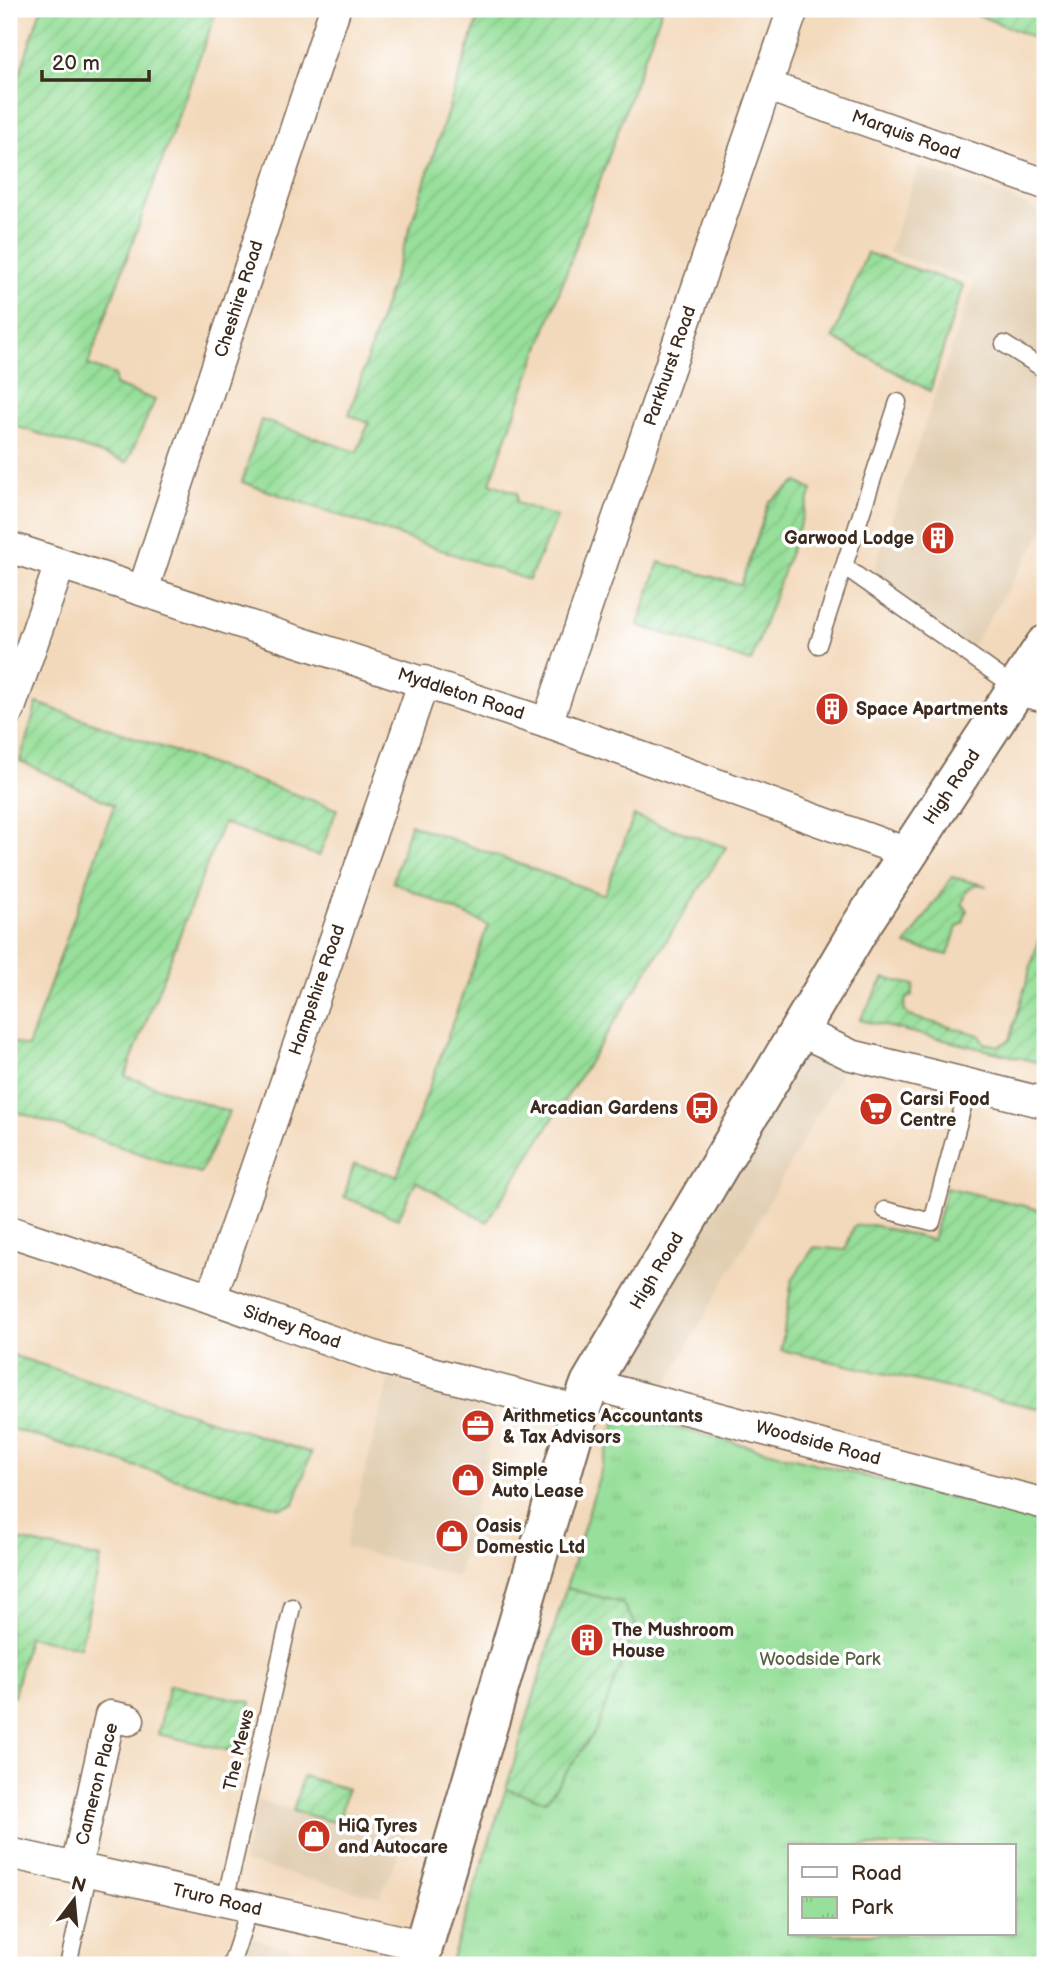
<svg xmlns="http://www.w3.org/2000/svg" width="1054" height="1974" viewBox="0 0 1054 1974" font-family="'Balsamiq Sans',sans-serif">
	<defs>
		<pattern id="park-tufts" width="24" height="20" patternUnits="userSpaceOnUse" patternTransform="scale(1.75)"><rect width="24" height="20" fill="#97df9a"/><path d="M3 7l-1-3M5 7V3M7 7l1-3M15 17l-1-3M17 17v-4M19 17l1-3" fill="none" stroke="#83c084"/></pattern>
		<pattern id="garden-furrows" width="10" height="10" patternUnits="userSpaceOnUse" patternTransform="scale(1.75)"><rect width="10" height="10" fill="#97df9a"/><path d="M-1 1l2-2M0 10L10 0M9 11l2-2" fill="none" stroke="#83c084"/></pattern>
	</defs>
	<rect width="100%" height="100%" fill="#fff"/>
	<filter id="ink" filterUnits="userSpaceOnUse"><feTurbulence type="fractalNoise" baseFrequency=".0143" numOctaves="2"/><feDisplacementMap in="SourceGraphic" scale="14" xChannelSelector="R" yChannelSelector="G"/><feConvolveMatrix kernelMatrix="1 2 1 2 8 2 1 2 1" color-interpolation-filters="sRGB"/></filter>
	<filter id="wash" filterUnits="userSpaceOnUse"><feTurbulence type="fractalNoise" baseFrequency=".00686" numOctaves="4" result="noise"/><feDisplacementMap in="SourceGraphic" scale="28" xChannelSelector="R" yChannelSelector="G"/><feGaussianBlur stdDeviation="1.57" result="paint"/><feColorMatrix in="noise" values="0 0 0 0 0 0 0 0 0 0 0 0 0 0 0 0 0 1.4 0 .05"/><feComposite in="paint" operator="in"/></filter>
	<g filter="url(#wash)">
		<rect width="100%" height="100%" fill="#f3d9bb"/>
		<g fill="#e1ceb1">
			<path d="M919 167 1010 197 1045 215V529L973 645 959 649 872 575 975 281 888 252Z"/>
			<path d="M800 1031 851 1055 658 1400 590 1384Z"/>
			<path d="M389 1379 496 1413 458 1577 345 1547Z"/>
			<path d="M257 1800 338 1823 342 1810 409 1829 380 1897 243 1862Z"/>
			<path d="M248 1937 354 1965H225Z"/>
		</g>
		<path fill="url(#park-tufts)" stroke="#69845c" stroke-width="2" fill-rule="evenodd" d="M618 1413 1045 1522V1965H450L506 1789 546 1800 622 1603 566 1588ZM790 1846H1014V1934H790Z"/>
		<g fill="url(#garden-furrows)" stroke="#69845c" stroke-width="2">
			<path d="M41 9H217L88 365 115 375V385L155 400 127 462 9 424V107Z"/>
			<path d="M481 9H662L490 483 517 493V503L557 517 529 580 242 482 261 420 357 452 369 423 349 415Z"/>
			<path d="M967 9H1045V42L973 13Z"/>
			<path d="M867 253 963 285 930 391 833 338Z"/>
			<path d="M797 482 812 490 751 662 638 625 659 562 741 585 769 502Z"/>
			<path d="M37 703 337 809 319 856 223 823 125 1076 229 1112 200 1174 9 1109V1041L28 1047 114 805 20 761Z"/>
			<path d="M634 816 726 847 487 1222 416 1181 398 1219 344 1197 354 1164 397 1176 488 925 393 882 410 824 604 895Z"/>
			<path d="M952 877 987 886 977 884 967 891 962 904 967 909 963 923 957 927 948 955 906 945Z"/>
			<path d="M1045 917V1064L860 1020 884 978 914 985 912 995 906 999 904 1010 909 1016 980 1035 984 1043 999 1046 1010 1040Z"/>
			<path d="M946 1187 1045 1211V1410L781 1350 792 1280 814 1247 845 1250 854 1226 872 1225 933 1240Z"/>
			<path d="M9 1354 311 1453 294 1504 281 1508 226 1494 9 1428Z"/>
			<path d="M9 1538 101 1558 80 1647 28 1637 14 1696 9 1694Z"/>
			<path d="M566 1588 622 1603 636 1625 596 1730 546 1801 506 1789Z"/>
			<path d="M169 1685 251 1702 240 1753 158 1734Z"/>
			<path d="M303 1776 347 1789 338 1823 293 1811Z"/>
		</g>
	</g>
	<g filter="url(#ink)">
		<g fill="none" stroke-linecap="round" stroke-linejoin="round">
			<defs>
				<g id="lane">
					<path d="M1004 344 1045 370"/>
					<path d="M845 567 1016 688"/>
					<path d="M818 645 898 402"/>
					<path d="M885 1210 932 1222 969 1084"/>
					<path d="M225 1901 292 1607"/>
					<path d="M68 1965 89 1871"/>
					<path d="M231 1965 250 1907"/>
				</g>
				<g id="street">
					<path d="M768 86 1045 184"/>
					<path d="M9 547 547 723 908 853"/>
					<path d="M143 590 335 9"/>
					<path d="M1018 690 1045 697"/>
					<path d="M9 711 60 564"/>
					<path d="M547 723 793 9"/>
					<path d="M800 1031 851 1055 1045 1103"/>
					<path d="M9 1231 211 1298 385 1360 580 1411"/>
					<path d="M211 1298 424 681"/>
					<path d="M590 1384 1045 1504"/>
					<path d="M9 1853 425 1946"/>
					<path d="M76 1868 110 1716 129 1720"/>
				</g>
				<path id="primary" d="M418 1965 580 1411 590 1384 862 924 1045 645"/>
			</defs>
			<use href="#lane" stroke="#7b6755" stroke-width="19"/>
			<use href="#street" stroke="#7b6755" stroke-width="33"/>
			<use href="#primary" stroke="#7b6755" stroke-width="42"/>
			<use href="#lane" stroke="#fff" stroke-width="16"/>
			<use href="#street" stroke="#fff" stroke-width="30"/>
			<use href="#primary" stroke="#fff" stroke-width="38"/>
		</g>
	</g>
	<defs>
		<symbol id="building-disc" viewBox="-11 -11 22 22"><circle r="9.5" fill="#c8321e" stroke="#fff"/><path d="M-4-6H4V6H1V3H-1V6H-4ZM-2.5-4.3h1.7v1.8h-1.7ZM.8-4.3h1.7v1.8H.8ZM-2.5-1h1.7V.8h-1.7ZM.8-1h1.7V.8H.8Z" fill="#fff"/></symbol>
		<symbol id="bus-disc" viewBox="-11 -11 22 22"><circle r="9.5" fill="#c8321e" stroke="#fff"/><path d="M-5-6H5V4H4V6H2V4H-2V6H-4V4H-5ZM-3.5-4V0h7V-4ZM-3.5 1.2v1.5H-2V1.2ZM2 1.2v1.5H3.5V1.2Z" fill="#fff"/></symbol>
		<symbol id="supermarket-disc" viewBox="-11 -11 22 22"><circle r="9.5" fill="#c8321e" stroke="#fff"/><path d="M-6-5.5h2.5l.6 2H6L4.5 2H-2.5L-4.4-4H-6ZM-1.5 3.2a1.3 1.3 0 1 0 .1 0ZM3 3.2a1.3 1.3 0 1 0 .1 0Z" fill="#fff"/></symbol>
		<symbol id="office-disc" viewBox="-11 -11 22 22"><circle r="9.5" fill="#c8321e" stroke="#fff"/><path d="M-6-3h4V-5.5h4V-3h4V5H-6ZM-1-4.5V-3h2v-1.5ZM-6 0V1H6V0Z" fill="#fff"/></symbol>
		<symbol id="shop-disc" viewBox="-11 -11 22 22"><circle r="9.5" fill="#c8321e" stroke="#fff"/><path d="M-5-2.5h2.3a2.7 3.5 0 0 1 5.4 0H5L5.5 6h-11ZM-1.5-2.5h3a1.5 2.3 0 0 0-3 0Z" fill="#fff"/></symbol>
	</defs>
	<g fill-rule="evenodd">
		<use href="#building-disc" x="919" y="519" width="38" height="38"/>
		<use href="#building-disc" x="813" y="690" width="38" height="38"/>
		<use href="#bus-disc" x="683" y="1089" width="38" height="38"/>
		<use href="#supermarket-disc" x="857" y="1090" width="38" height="38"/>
		<use href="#office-disc" x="459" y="1407" width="38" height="38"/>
		<use href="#shop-disc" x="449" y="1461" width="38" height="38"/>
		<use href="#shop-disc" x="433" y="1517" width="38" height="38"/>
		<use href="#building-disc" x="568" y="1621" width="38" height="38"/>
		<use href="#shop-disc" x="295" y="1817" width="38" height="38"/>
	</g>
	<g text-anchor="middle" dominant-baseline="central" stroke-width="7" stroke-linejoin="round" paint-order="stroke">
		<g font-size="18" fill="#3b2a1e" stroke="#fff">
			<text transform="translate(906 135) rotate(20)">Marquis Road</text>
			<text transform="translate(239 299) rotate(-72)">Cheshire Road</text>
			<text transform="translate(670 366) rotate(-71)">Parkhurst Road</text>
			<text transform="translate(461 694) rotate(18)">Myddleton Road</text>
			<text transform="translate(952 787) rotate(-56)">High Road</text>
			<text transform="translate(317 990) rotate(-71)">Hampshire Road</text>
			<text transform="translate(657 1271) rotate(-59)">High Road</text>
			<text transform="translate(292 1327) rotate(19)">Sidney Road</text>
			<text transform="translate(818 1443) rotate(15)">Woodside Road</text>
			<text transform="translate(239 1750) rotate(-77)">The Mews</text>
			<text transform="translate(97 1784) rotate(-76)">Cameron Place</text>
			<text transform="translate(217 1900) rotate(13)">Truro Road</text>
		</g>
		<g font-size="18" font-weight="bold" fill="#3b2a1e" stroke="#fff" text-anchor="start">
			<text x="914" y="538" text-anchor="end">Garwood Lodge</text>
			<text x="856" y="709">Space Apartments</text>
			<text x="900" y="1099">Carsi Food<tspan x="900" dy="21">Centre</tspan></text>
			<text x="678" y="1108" text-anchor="end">Arcadian Gardens</text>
			<text x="503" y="1416">Arithmetics Accountants<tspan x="503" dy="21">&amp; Tax Advisors</tspan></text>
			<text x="492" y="1470">Simple<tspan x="492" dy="21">Auto Lease</tspan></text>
			<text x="476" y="1526">Oasis<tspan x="476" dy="21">Domestic Ltd</tspan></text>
			<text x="612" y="1630">The Mushroom<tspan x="612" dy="21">House</tspan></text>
			<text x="338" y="1826">HiQ Tyres<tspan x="338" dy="21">and Autocare</tspan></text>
		</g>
		<g font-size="18" fill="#576043" stroke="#fff">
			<text x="820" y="1659">Woodside Park</text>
		</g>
	</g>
	<rect width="1054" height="1974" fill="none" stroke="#fff" stroke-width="35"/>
	<rect x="788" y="1844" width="228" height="91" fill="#ffffff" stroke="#b1aaa5" stroke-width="2"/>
	<rect x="802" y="1867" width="35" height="10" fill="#ffffff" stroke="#b1aaa5" stroke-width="2"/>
	<text x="851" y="1880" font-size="21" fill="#3b2a1e">Road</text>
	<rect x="802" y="1897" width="35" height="21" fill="url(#park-tufts)" stroke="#b1aaa5" stroke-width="2"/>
	<text x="851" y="1914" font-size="21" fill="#3b2a1e">Park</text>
	<g transform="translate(74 1900) rotate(16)" stroke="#ffffff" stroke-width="5" paint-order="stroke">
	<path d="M0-5L12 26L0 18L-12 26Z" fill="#3b2a1e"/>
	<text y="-10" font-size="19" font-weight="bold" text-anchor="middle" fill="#3b2a1e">N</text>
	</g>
	<path d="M42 70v10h107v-10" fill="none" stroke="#3b2a1e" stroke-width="3.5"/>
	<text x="52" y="70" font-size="21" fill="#3b2a1e" stroke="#ffffff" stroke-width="5" paint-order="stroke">20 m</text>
</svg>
